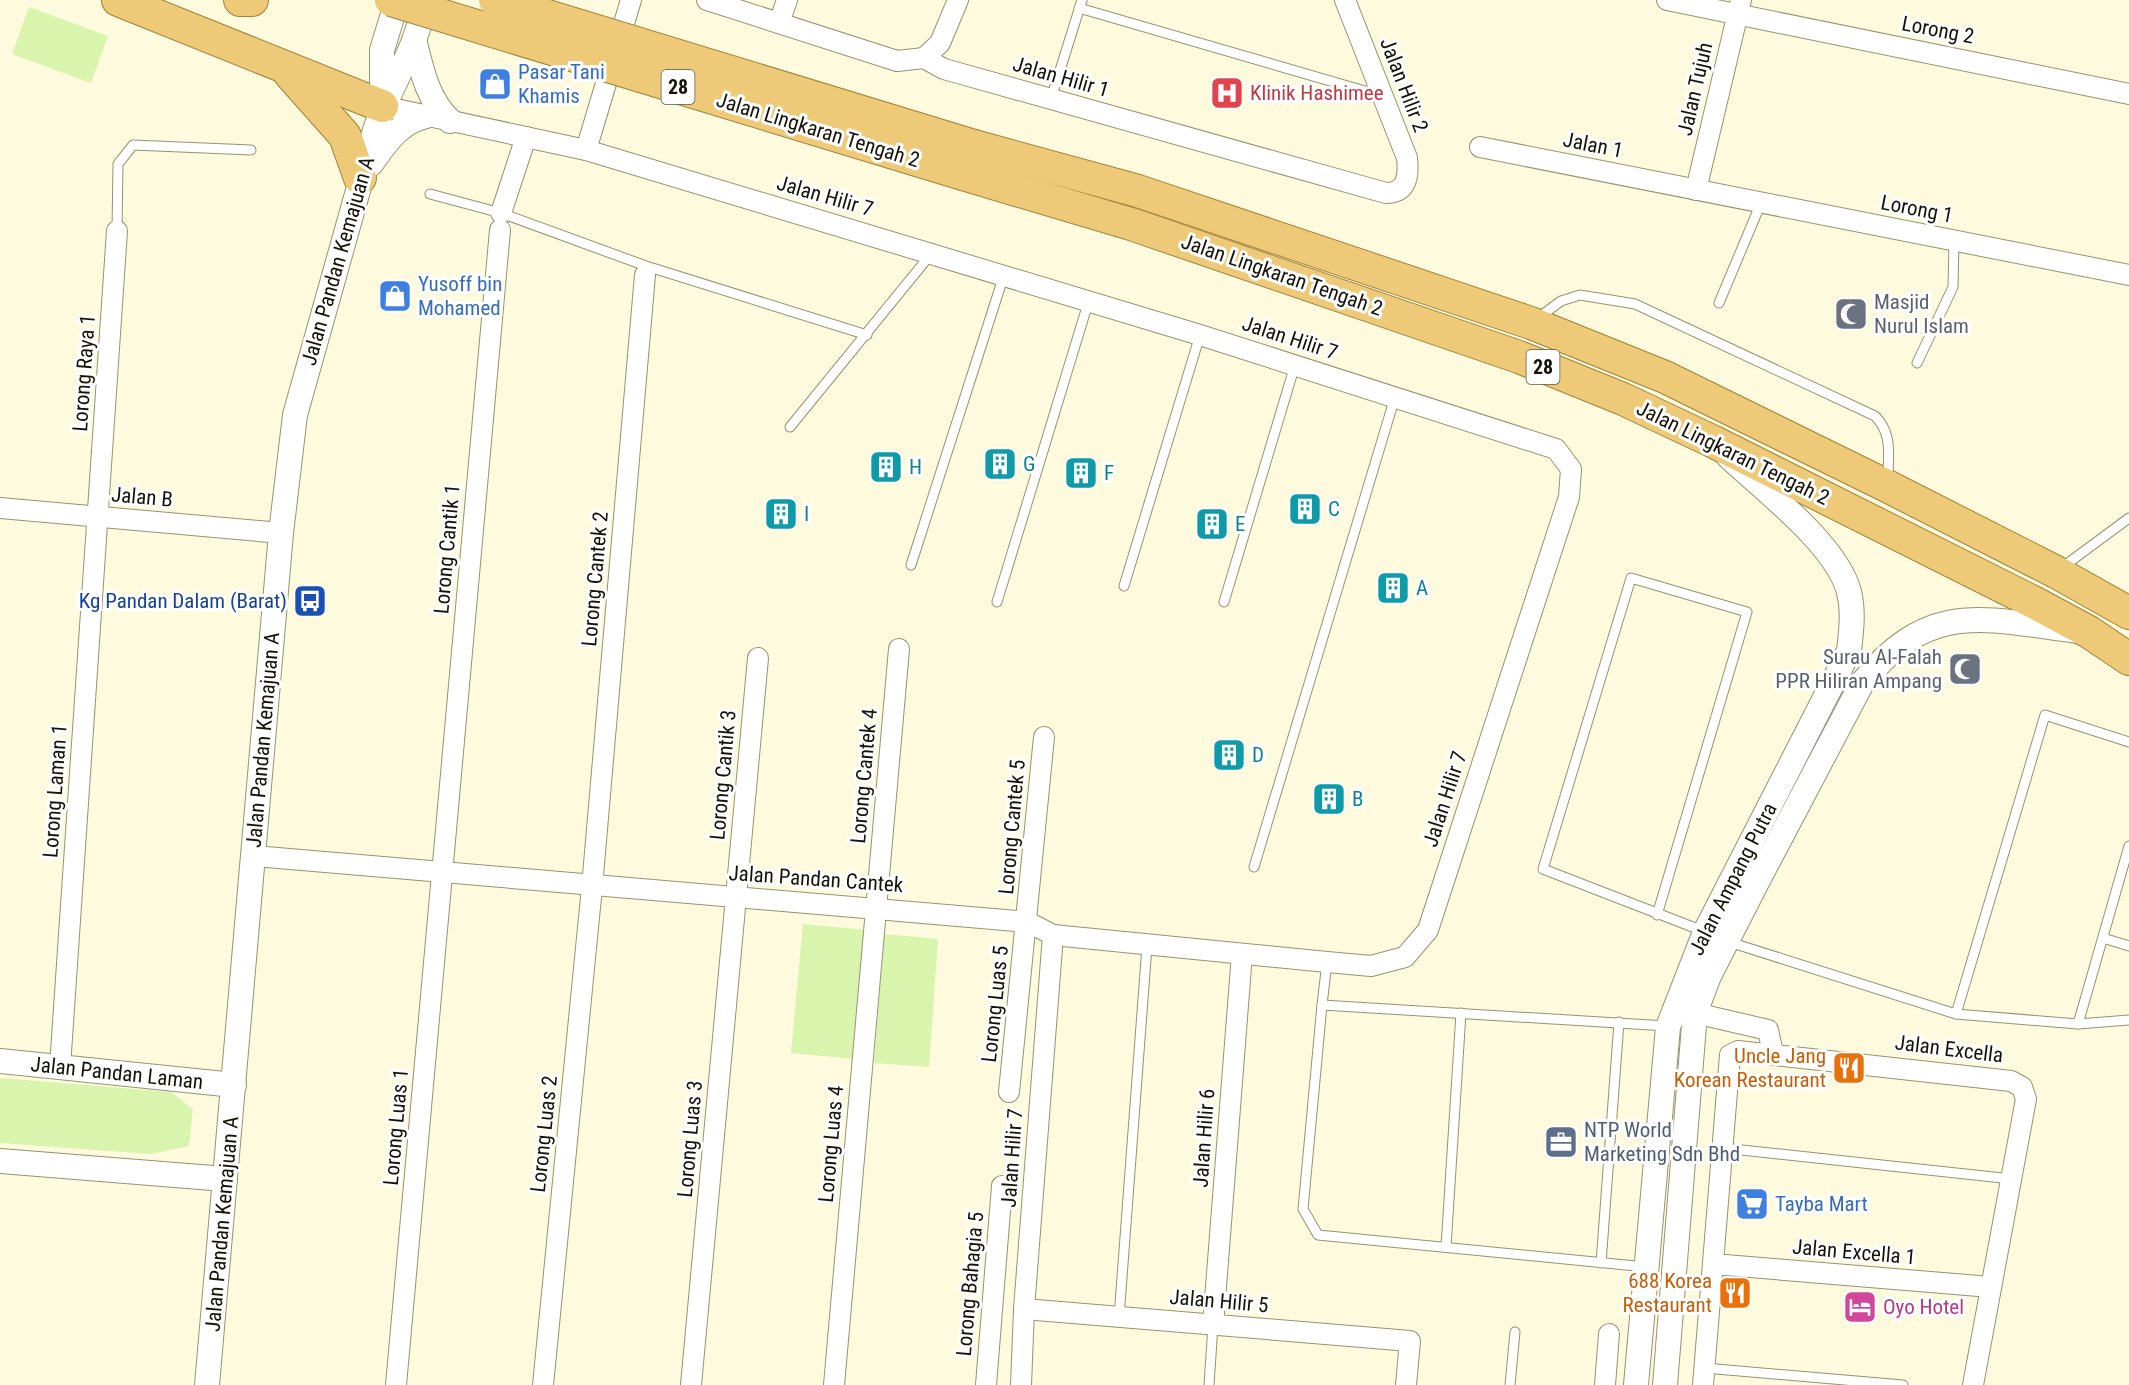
<svg xmlns="http://www.w3.org/2000/svg" width="2129" height="1385" viewBox="0 0 2129 1385" font-family="'Roboto Condensed',sans-serif">
	<rect width="100%" height="100%" fill="#fefadd"/>
	<g fill="#d8f4ad">
		<path d="M29 7 108 36 91 83 12 54Z"/>
		<path d="M803 924 866 930 855 1059 791 1053Z"/>
		<path d="M884 934 938 939 929 1067 874 1063Z"/>
		<path d="M0 1078 171 1092 193 1109 189 1146 151 1154 0 1143Z"/>
	</g>
	<g fill="none" stroke-linecap="round" stroke-linejoin="round">
		<defs>
			<g id="service">
				<path d="M1079 8 1382 96"/>
				<path d="M1051 99 1082 0"/>
				<path d="M430 194 501 213 646 266 867 335"/>
				<path d="M117 231 118 164 133 145 251 150"/>
				<path d="M1719 303 1761 203"/>
				<path d="M1538 318 1561 301 1580 295 1635 304 1875 416C1893 434 1888 455 1888 479"/>
				<path d="M1917 363 1953 287 1954 241"/>
				<path d="M790 427 931 254"/>
				<path d="M911 565 1004 275"/>
				<path d="M2060 569 2129 518"/>
				<path d="M1124 586 1200 335"/>
				<path d="M997 602 1089 300"/>
				<path d="M1224 602 1295 365"/>
				<path d="M1254 867 1395 397"/>
				<path d="M1657 915 1747 612 1631 578 1543 869 1703 931"/>
				<path d="M2103 938 2129 946"/>
				<path d="M1726 941 1956 1014 2078 1024 2129 1020"/>
				<path d="M1322 1005 1327 962"/>
				<path d="M1956 1014 2045 715 2129 742"/>
				<path d="M2078 1024 2129 846"/>
				<path d="M1723 1148 2012 1179"/>
				<path d="M1446 1247 1461 1013"/>
				<path d="M1601 1263 1619 1022"/>
				<path d="M1646 1267 1318 1235 1303 1209 1322 1005 1667 1026"/>
				<path d="M1119 1317 1147 946"/>
				<path d="M1704 1368 1903 1385"/>
				<path d="M1209 1385 1213 1325"/>
				<path d="M1510 1385 1515 1332"/>
			</g>
			<g id="minor">
				<path d="M707 0 897 61 924 58 944 69 1386 193C1407 193 1409 176 1407 158L1345 0"/>
				<path d="M1667 0 2129 94"/>
				<path d="M779 23 787 0"/>
				<path d="M924 58 940 43 958 0"/>
				<path d="M1480 147 2129 275"/>
				<path d="M586 150 631 0"/>
				<path d="M1696 190 1741 0"/>
				<path d="M501 213 526 137"/>
				<path d="M0 508 281 533"/>
				<path d="M254 856 1028 922 1053 935 1327 962 1371 966 1405 957 1428 930 1569 497 1571 469 1556 449 1200 335 586 150 382 106"/>
				<path d="M1695 1013 1768 1030 1773 1053"/>
				<path d="M60 1067 117 231"/>
				<path d="M1009 1092 1044 737"/>
				<path d="M1713 1264 1991 1287"/>
				<path d="M1024 1309 1410 1341 1406 1385"/>
				<path d="M1213 1325 1242 954"/>
				<path d="M396 1385 500 230"/>
				<path d="M543 1385 592 887 645 275"/>
				<path d="M691 1385 758 658"/>
				<path d="M834 1385 899 649"/>
				<path d="M986 1385 1002 1186"/>
				<path d="M1021 1385 1024 1309 1053 935"/>
				<path d="M1605 1385 1609 1334"/>
				<path d="M1703 1385 1730 1055 1738 1051 2011 1081 2022 1087 2026 1099 1973 1385"/>
			</g>
			<g id="tertiary">
				<path d="M415 43C422 72 428 100 450 121"/>
				<path d="M382 104V50L393 14 394 0"/>
				<path d="M371 164C386 143 399 122 426 116"/>
				<path d="M0 1061 234 1085"/>
				<path d="M0 1161 225 1179"/>
				<path d="M207 1385 281 533 295 415 375 130C389 85 419 48 424 0"/>
				<path d="M1636 1385 1668 1027 1705 932 1849 651C1851 632 1854 612 1849 592 1837 545 1764 490 1728 456"/>
				<path d="M1665 1385 1695 1013 1709 976 1756 884 1862 683C1930 599 1983 619 2078 631"/>
			</g>
			<g id="trunk">
				<path d="M118 0 382 106"/>
				<path d="M240 0H252"/>
				<path d="M290 74 345 136 360 178"/>
				<path d="M974 146 1138 191 1531 323 1665 377 1887 486 2056 572 2129 613"/>
				<path d="M966 175 1131 224 1519 357 1623 399 1712 441 2037 604 2089 632 2129 659"/>
			</g>
		</defs>
		<use href="#service" stroke="#989272" stroke-width="11"/>
		<use href="#minor" stroke="#989272" stroke-width="22"/>
		<use href="#tertiary" stroke="#989272" stroke-width="26"/>
		<use href="#trunk" stroke="#9f823b" stroke-width="34"/>
		<use href="#service" stroke="#fff" stroke-width="9"/>
		<use href="#minor" stroke="#fff" stroke-width="20"/>
		<use href="#tertiary" stroke="#fff" stroke-width="24"/>
		<use href="#trunk" stroke="#eeca78" stroke-width="32"/>
		<defs>
			<g id="trunk-bridge">
				<path d="M391 0 966 175"/>
				<path d="M495 0 974 146"/>
			</g>
		</defs>
		<use href="#trunk-bridge" stroke="#9f823b" stroke-width="34" stroke-linecap="butt"/>
		<use href="#trunk-bridge" stroke="#eeca78" stroke-width="32"/>
	</g>
	<defs>
		<symbol id="shop-square" viewBox="-11 -11 22 22"><rect x="-9" y="-9" width="18" height="18" rx="4" fill="#3f7fe0" stroke="#fff"/><path d="M-5-2.5h2.3a2.7 3.5 0 0 1 5.4 0H5L5.5 6h-11ZM-1.5-2.5h3a1.5 2.3 0 0 0-3 0Z" fill="#fff"/></symbol>
		<symbol id="hospital-square" viewBox="-11 -11 22 22"><rect x="-9" y="-9" width="18" height="18" rx="4" fill="#e0444e" stroke="#fff"/><path d="M-5-5h3v3.5h4V-5h3V5h-3V1.5h-4V5h-3Z" fill="#fff"/></symbol>
		<symbol id="mosque-square" viewBox="-11 -11 22 22"><rect x="-9" y="-9" width="18" height="18" rx="4" fill="#6b7280" stroke="#fff"/><path d="M3.5-4.9A6 6 0 1 0 3.5 4.9A5 5 0 1 1 3.5-4.9Z" fill="#fff"/></symbol>
		<symbol id="building-square" viewBox="-11 -11 22 22"><rect x="-9" y="-9" width="18" height="18" rx="4" fill="#0f9aa8" stroke="#fff"/><path d="M-4-6H4V6H1V3H-1V6H-4ZM-2.5-4.3h1.7v1.8h-1.7ZM.8-4.3h1.7v1.8H.8ZM-2.5-1h1.7V.8h-1.7ZM.8-1h1.7V.8H.8Z" fill="#fff"/></symbol>
		<symbol id="bus-square" viewBox="-11 -11 22 22"><rect x="-9" y="-9" width="18" height="18" rx="4" fill="#1a4fb4" stroke="#fff"/><path d="M-5-6H5V4H4V6H2V4H-2V6H-4V4H-5ZM-3.5-4V0h7V-4ZM-3.5 1.2v1.5H-2V1.2ZM2 1.2v1.5H3.5V1.2Z" fill="#fff"/></symbol>
		<symbol id="restaurant-square" viewBox="-11 -11 22 22"><rect x="-9" y="-9" width="18" height="18" rx="4" fill="#e8710a" stroke="#fff"/><path d="M-5-6h1v4h1v-4h1v4h1v-4h1v5L-1.5 .5V6h-2V.5L-5-1ZM5-6V6H3V1.5H1.5Q1.5-4 5-6Z" fill="#fff"/></symbol>
		<symbol id="office-square" viewBox="-11 -11 22 22"><rect x="-9" y="-9" width="18" height="18" rx="4" fill="#5c6f8a" stroke="#fff"/><path d="M-6-3h4V-5.5h4V-3h4V5H-6ZM-1-4.5V-3h2v-1.5ZM-6 0V1H6V0Z" fill="#fff"/></symbol>
		<symbol id="supermarket-square" viewBox="-11 -11 22 22"><rect x="-9" y="-9" width="18" height="18" rx="4" fill="#3f7fe0" stroke="#fff"/><path d="M-6-5.5h2.5l.6 2H6L4.5 2H-2.5L-4.4-4H-6ZM-1.5 3.2a1.3 1.3 0 1 0 .1 0ZM3 3.2a1.3 1.3 0 1 0 .1 0Z" fill="#fff"/></symbol>
		<symbol id="hotel-square" viewBox="-11 -11 22 22"><rect x="-9" y="-9" width="18" height="18" rx="4" fill="#d1479c" stroke="#fff"/><path d="M-6-4.5h1.5V1H6V5H4.5V3h-9V5H-6ZM-4 0a1.8 1.8 0 1 1 3.6 0ZM.5 0V-2.5h3Q6-2.5 6 0Z" fill="#fff"/></symbol>
	</defs>
	<g fill-rule="evenodd">
		<use href="#shop-square" x="476" y="65" width="38" height="38"/>
		<use href="#hospital-square" x="1208" y="74" width="38" height="38"/>
		<use href="#shop-square" x="376" y="277" width="38" height="38"/>
		<use href="#mosque-square" x="1832" y="295" width="38" height="38"/>
		<use href="#building-square" x="981" y="445" width="38" height="38"/>
		<use href="#building-square" x="867" y="448" width="38" height="38"/>
		<use href="#building-square" x="1062" y="454" width="38" height="38"/>
		<use href="#building-square" x="1286" y="490" width="38" height="38"/>
		<use href="#building-square" x="762" y="495" width="38" height="38"/>
		<use href="#building-square" x="1193" y="505" width="38" height="38"/>
		<use href="#building-square" x="1374" y="569" width="38" height="38"/>
		<use href="#bus-square" x="291" y="582" width="38" height="38"/>
		<use href="#mosque-square" x="1946" y="650" width="38" height="38"/>
		<use href="#building-square" x="1210" y="736" width="38" height="38"/>
		<use href="#building-square" x="1310" y="780" width="38" height="38"/>
		<use href="#restaurant-square" x="1830" y="1049" width="38" height="38"/>
		<use href="#office-square" x="1542" y="1123" width="38" height="38"/>
		<use href="#supermarket-square" x="1733" y="1185" width="38" height="38"/>
		<use href="#restaurant-square" x="1716" y="1274" width="38" height="38"/>
		<use href="#hotel-square" x="1841" y="1288" width="38" height="38"/>
	</g>
	<g text-anchor="middle" dominant-baseline="central" stroke-width="6" stroke-linejoin="round" paint-order="stroke">
		<g fill="#fff" stroke="#5b5a51" stroke-width="1.5">
			<rect x="661.5" y="70" width="33" height="34" rx="4.5"/>
			<rect x="1526.5" y="350" width="33" height="34" rx="4.5"/>
		</g>
		<g font-size="20" font-weight="bold" fill="#151307">
			<text x="678" y="87">28</text>
			<text x="1543" y="367">28</text>
		</g>
		<g font-size="21" fill="#151307" stroke="#fff">
			<text transform="translate(1938 30) rotate(11)">Lorong 2</text>
			<text transform="translate(1061 77) rotate(16)">Jalan Hilir 1</text>
			<text transform="translate(1404 85) rotate(69)">Jalan Hilir 2</text>
			<text transform="translate(1695 89) rotate(-77)">Jalan Tujuh</text>
			<text transform="translate(818 130) rotate(17)">Jalan Lingkaran Tengah 2</text>
			<text transform="translate(1593 145) rotate(11)">Jalan 1</text>
			<text transform="translate(825 196) rotate(16)">Jalan Hilir 7</text>
			<text transform="translate(1917 209) rotate(11)">Lorong 1</text>
			<text transform="translate(338 261) rotate(-74)">Jalan Pandan Kemajuan A</text>
			<text transform="translate(1282 275) rotate(19)">Jalan Lingkaran Tengah 2</text>
			<text transform="translate(1290 338) rotate(18)">Jalan Hilir 7</text>
			<text transform="translate(84 373) rotate(-86)">Lorong Raya 1</text>
			<text transform="translate(1733 453) rotate(26)">Jalan Lingkaran Tengah 2</text>
			<text transform="translate(142 497) rotate(5)">Jalan B</text>
			<text transform="translate(447 549) rotate(-85)">Lorong Cantik 1</text>
			<text transform="translate(595 579) rotate(-85)">Lorong Cantek 2</text>
			<text transform="translate(263 740) rotate(-85)">Jalan Pandan Kemajuan A</text>
			<text transform="translate(723 775) rotate(-85)">Lorong Cantik 3</text>
			<text transform="translate(864 776) rotate(-85)">Lorong Cantek 4</text>
			<text transform="translate(55 791) rotate(-86)">Lorong Laman 1</text>
			<text transform="translate(1445 799) rotate(-72)">Jalan Hilir 7</text>
			<text transform="translate(1012 827) rotate(-85)">Lorong Cantek 5</text>
			<text transform="translate(816 879) rotate(4)">Jalan Pandan Cantek</text>
			<text transform="translate(1733 879) rotate(-63)">Jalan Ampang Putra</text>
			<text transform="translate(995 1004) rotate(-84)">Lorong Luas 5</text>
			<text transform="translate(1949 1049) rotate(7)">Jalan Excella</text>
			<text transform="translate(117 1073) rotate(6)">Jalan Pandan Laman</text>
			<text transform="translate(396 1127) rotate(-85)">Lorong Luas 1</text>
			<text transform="translate(544 1134) rotate(-84)">Lorong Luas 2</text>
			<text transform="translate(1204 1138) rotate(-86)">Jalan Hilir 6</text>
			<text transform="translate(690 1139) rotate(-85)">Lorong Luas 3</text>
			<text transform="translate(831 1144) rotate(-85)">Lorong Luas 4</text>
			<text transform="translate(1012 1158) rotate(-86)">Jalan Hilir 7</text>
			<text transform="translate(222 1224) rotate(-85)">Jalan Pandan Kemajuan A</text>
			<text transform="translate(1854 1252) rotate(5)">Jalan Excella 1</text>
			<text transform="translate(970 1284) rotate(-85)">Lorong Bahagia 5</text>
			<text transform="translate(1219 1301) rotate(5)">Jalan Hilir 5</text>
		</g>
		<g font-size="21" fill="#366cbe" stroke="#fff" text-anchor="start">
			<text x="518" y="72">Pasar Tani<tspan x="518" dy="24">Khamis</tspan></text>
			<text x="418" y="284">Yusoff bin<tspan x="418" dy="24">Mohamed</tspan></text>
			<text x="1775" y="1204">Tayba Mart</text>
		</g>
		<g font-size="21" fill="#be3a42" stroke="#fff" text-anchor="start">
			<text x="1250" y="93">Klinik Hashimee</text>
		</g>
		<g font-size="21" fill="#5b616d" stroke="#fff" text-anchor="start">
			<text x="1874" y="302">Masjid<tspan x="1874" dy="24">Nurul Islam</tspan></text>
			<text x="1942" y="657" text-anchor="end">Surau Al-Falah<tspan x="1942" dy="24">PPR Hiliran Ampang</tspan></text>
		</g>
		<g font-size="21" fill="#0d838f" stroke="#fff" text-anchor="start">
			<text x="1023" y="464">G</text>
			<text x="909" y="467">H</text>
			<text x="1104" y="473">F</text>
			<text x="1328" y="509">C</text>
			<text x="804" y="514">I</text>
			<text x="1235" y="524">E</text>
			<text x="1416" y="588">A</text>
			<text x="1252" y="755">D</text>
			<text x="1352" y="799">B</text>
		</g>
		<g font-size="21" fill="#164399" stroke="#fff" text-anchor="end">
			<text x="287" y="601">Kg Pandan Dalam (Barat)</text>
		</g>
		<g font-size="21" fill="#c56008" stroke="#fff" text-anchor="end">
			<text x="1826" y="1056">Uncle Jang<tspan x="1826" dy="24">Korean Restaurant</tspan></text>
			<text x="1712" y="1281">688 Korea<tspan x="1712" dy="24">Restaurant</tspan></text>
		</g>
		<g font-size="21" fill="#4e5e75" stroke="#fff" text-anchor="start">
			<text x="1584" y="1130">NTP World<tspan x="1584" dy="24">Marketing Sdn Bhd</tspan></text>
		</g>
		<g font-size="21" fill="#b23c85" stroke="#fff" text-anchor="start">
			<text x="1883" y="1307">Oyo Hotel</text>
		</g>
	</g>
</svg>
